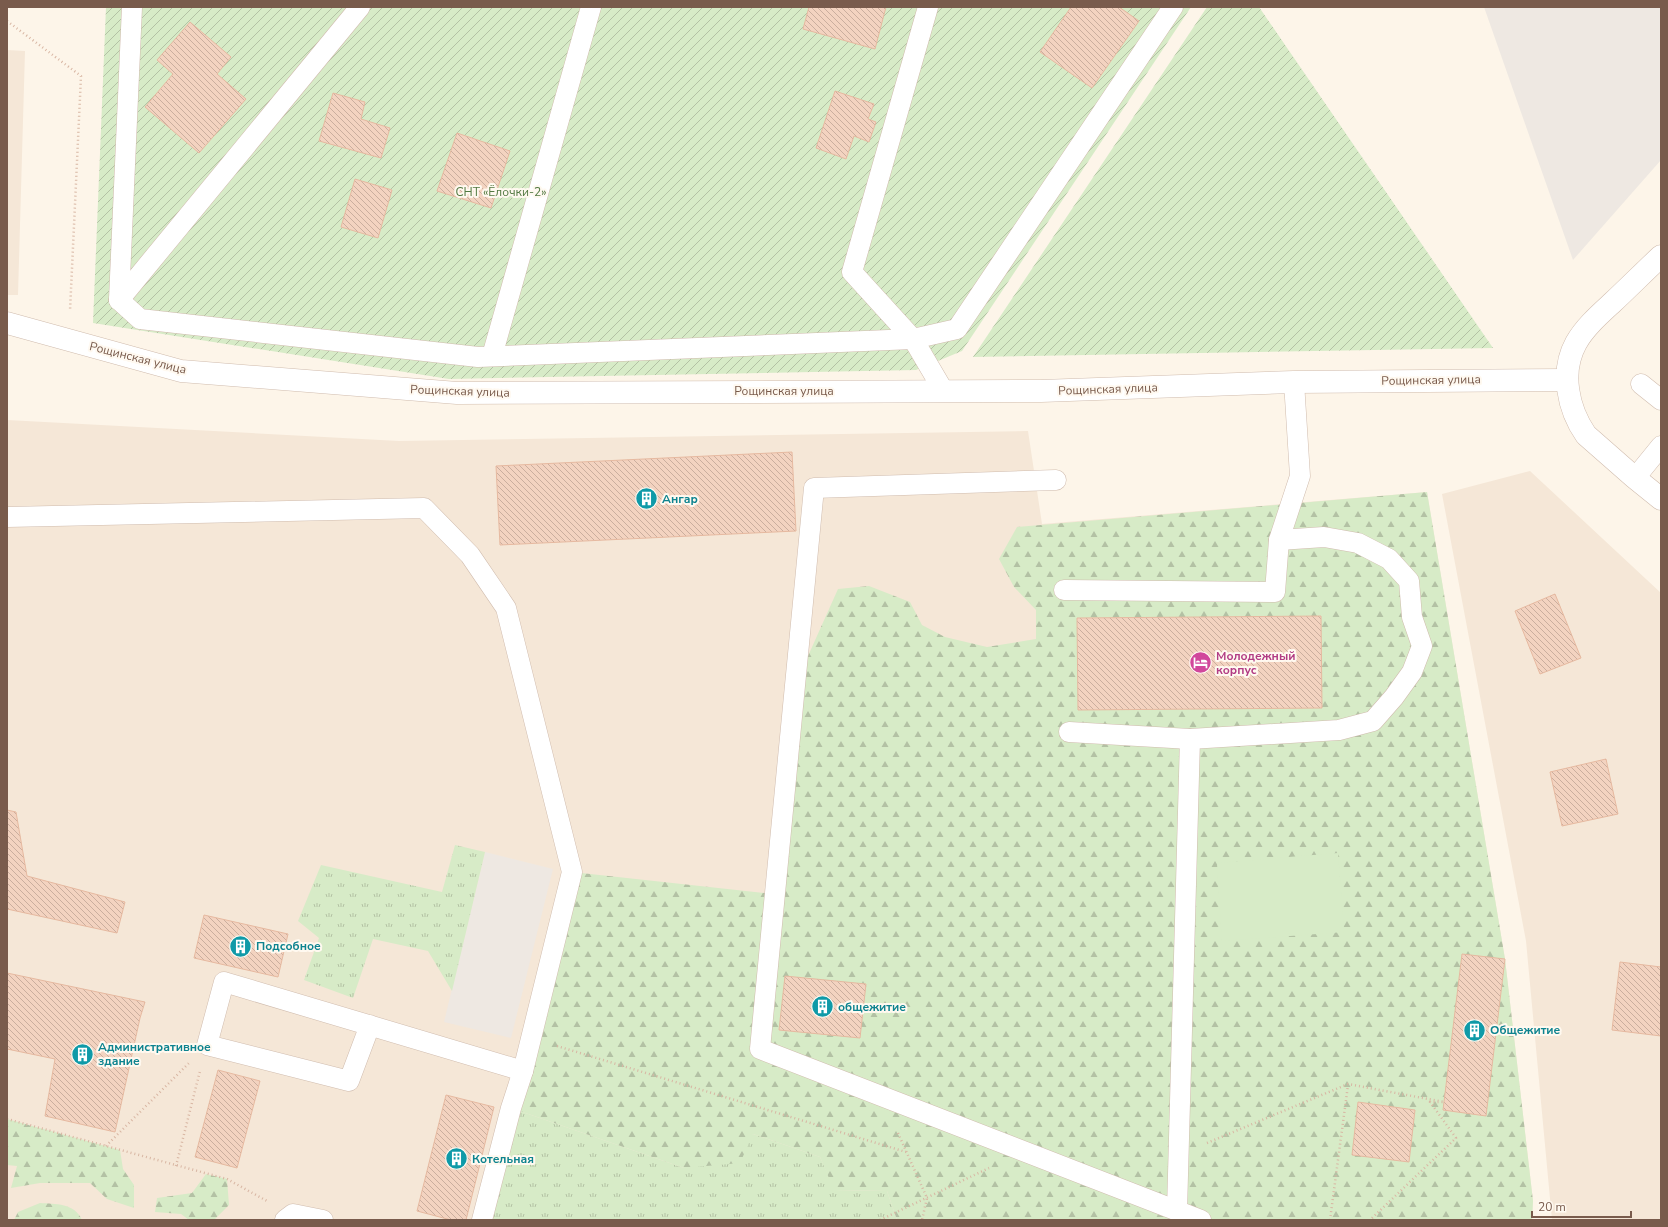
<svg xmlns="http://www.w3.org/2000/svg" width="1668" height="1227" viewBox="0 0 1668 1227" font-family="'Nunito Sans',sans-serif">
	<defs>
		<pattern id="grass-tufts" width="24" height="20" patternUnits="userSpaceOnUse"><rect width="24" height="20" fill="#d7ebc7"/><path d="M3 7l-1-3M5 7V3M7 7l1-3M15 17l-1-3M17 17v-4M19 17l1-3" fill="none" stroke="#b3c1a4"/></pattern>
		<pattern id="forest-firs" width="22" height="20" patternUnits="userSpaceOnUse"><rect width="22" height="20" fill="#d7ebc7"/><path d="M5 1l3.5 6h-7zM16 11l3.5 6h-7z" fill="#b3c1a4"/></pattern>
		<pattern id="garden-furrows" width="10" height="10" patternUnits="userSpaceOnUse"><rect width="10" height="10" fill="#d7ebc7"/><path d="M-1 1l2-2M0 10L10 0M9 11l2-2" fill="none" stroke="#b3c1a4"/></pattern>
		<pattern id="building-back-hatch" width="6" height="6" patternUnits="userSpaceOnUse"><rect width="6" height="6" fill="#f3d3c0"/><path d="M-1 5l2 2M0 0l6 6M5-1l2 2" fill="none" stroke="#caae9e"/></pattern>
	</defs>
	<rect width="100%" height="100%" fill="#fdf5e9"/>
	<g fill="#f5e7d7">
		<path d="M7 50 25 51 18 295H7Z"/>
		<path d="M7 420 399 441 1028 431 1042 524 1427 492 1505 959 1533 1201 1532 1220H7Z"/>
		<path d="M1530 471 1661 593V1220H1552L1526 941 1442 494Z"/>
	</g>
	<g fill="#eee8e2">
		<path d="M1484 7H1661V160L1573 260Z"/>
		<path d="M485 852 553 869 511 1038 444 1022Z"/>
	</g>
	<g fill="url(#grass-tufts)">
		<path d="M455 845 485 852 452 991 428 951 373 939 353 998 304 980 319 938 298 921 321 865 442 892Z"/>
		<path d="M511 1108 684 1168 753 1134 820 1157 835 1190 887 1191 897 1220H482Z"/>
	</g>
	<g fill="url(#forest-firs)">
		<path d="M1427 492 1505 959 1533 1201 1532 1220H897L887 1191 834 1190 820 1157 753 1134 740 1163 684 1168 511 1108 572 872 774 894 795 685 838 589 869 586 910 602 922 625 945 637 987 647 1036 639V610L1014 587 999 559 1017 527Z"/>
		<path d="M7 1119 120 1150 123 1169 134 1185V1208L107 1199 90 1183H40L11 1188 17 1166 7 1165Z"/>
		<path d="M206 1174 227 1179 229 1205 215 1219 189 1220 181 1214 155 1212 157 1198 192 1193Z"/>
		<path d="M40 1203C55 1204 75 1203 82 1220H14L18 1212Z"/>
	</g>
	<g fill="url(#garden-furrows)">
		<path d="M106 7H1191L962 351 916 370 449 379 93 323Z"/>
		<path d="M1207 7H1259L1493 348 973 357Z"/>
	</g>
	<path fill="#d7ebc7" d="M1338 853 1344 932 1222 941 1217 863Z"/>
	<g fill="url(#building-back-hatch)" stroke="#e6b9a0">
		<path d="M809 7H886L875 49 803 29Z"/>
		<path d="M1071 7H1119L1139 21 1092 88 1040 52Z"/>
		<path d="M190 22 231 57 217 74 246 99 199 153 145 107 173 74 157 60Z"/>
		<path d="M835 91 874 104 868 119 876 122 869 142 854 136 846 159 816 148Z"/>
		<path d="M333 93 365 102 361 119 390 128 381 158 319 141Z"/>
		<path d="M457 133 510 151 491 208 437 191Z"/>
		<path d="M355 179 392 190 378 238 341 227Z"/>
		<path d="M792 452 796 531 500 545 496 466Z"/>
		<path d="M1555 594 1581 658 1540 674 1515 611Z"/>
		<path d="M1321 616 1322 708 1078 710 1077 618Z"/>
		<path d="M1606 759 1618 814 1562 826 1550 772Z"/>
		<path d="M7 810 16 812 27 876 125 902 117 933 7 909Z"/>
		<path d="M204 915 288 934 278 977 194 958Z"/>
		<path d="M1462 954 1505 959 1486 1116 1443 1110Z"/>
		<path d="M1620 962 1661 967V1036L1612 1030Z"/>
		<path d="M7 973 145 1002 140 1018 115 1132 45 1116 55 1059 7 1049Z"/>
		<path d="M785 976 866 984 860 1038 779 1030Z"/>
		<path d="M218 1070 260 1081 237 1168 195 1157Z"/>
		<path d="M446 1095 494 1107 466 1220H451L417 1211Z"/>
		<path d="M1358 1102 1415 1110 1409 1162 1352 1155Z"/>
	</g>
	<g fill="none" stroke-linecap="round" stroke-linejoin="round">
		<defs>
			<g id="service">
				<path d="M928 7 852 272 913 339 957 329 1173 7"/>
				<path d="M119 300 140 319 478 357 913 339 943 390"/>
				<path d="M119 300 360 7"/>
				<path d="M119 300 132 7"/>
				<path d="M492 356 591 7"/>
				<path d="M1641 384 1661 400"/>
				<path d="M1635 478 1661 446"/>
				<path d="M1056 480 814 488 760 1049 1201 1220"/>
				<path d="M7 517 424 508 470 555 506 608 572 872 523 1071 511 1108 482 1220"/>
				<path d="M1279 540 1300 476 1294 382"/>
				<path d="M1064 590 1275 592 1279 540 1324 537 1358 543 1389 559 1409 581 1412 617 1422 646 1412 672 1394 697 1373 721 1339 730 1190 739 1177 1211"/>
				<path d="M1069 732 1190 739"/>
				<path d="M370 1025 349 1081 207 1045 224 982 523 1071"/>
				<path d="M285 1220 293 1214 323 1220"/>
			</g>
			<g id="minor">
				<path d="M1661 256C1645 271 1629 287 1613 302 1600 314 1585 327 1576 343 1560 372 1568 409 1586 435L1635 478 1661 499"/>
				<path d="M7 323 181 371 457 393 1041 391 1294 382 1567 380"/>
			</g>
		</defs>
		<use href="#service" stroke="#d0bcae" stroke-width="21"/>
		<use href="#minor" stroke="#d0bcae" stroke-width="23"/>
		<g stroke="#d8b6a3" stroke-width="2.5" stroke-dasharray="1 3" stroke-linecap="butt">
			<path d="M7 21 81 76 70 311"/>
			<path d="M557 1046 906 1152"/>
			<path d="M7 1119 227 1179 267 1201"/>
			<path d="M898 1133 927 1198 922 1220"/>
			<path d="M1207 1143 1348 1084 1444 1102H1430L1456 1138 1370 1220"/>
			<path d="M106 1146 189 1063"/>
			<path d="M176 1166 200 1071"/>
			<path d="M880 1220 989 1168"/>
			<path d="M1330 1220 1348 1085"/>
		</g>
		<use href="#service" stroke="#fff" stroke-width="20"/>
		<use href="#minor" stroke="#fff" stroke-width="22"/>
	</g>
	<defs>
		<symbol id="building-disc" viewBox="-11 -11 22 22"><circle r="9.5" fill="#0f9aa8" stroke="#fff9f0"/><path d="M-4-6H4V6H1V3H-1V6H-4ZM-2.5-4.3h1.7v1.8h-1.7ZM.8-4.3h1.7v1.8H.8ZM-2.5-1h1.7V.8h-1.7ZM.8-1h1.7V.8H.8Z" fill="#fff"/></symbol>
		<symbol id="hotel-disc" viewBox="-11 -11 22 22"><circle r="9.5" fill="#d1479c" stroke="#fff9f0"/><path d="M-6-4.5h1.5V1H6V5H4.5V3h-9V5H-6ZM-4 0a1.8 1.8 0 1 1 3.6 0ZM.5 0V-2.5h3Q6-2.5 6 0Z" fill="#fff"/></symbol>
	</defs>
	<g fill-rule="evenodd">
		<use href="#building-disc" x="634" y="486" width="25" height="25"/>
		<use href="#hotel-disc" x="1188" y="650" width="25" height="25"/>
		<use href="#building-disc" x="228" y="934" width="25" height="25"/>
		<use href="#building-disc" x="810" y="994" width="25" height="25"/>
		<use href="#building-disc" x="1462" y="1018" width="25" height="25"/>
		<use href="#building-disc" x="70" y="1042" width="25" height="25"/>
		<use href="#building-disc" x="444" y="1146" width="25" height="25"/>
	</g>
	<g text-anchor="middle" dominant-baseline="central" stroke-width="4" stroke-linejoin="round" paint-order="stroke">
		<g font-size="12" fill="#527941" stroke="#fff9f0">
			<text x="501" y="192">СНТ «Ёлочки-2»</text>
		</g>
		<g font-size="12" fill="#795b4c" stroke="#fff9f0">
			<text transform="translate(138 358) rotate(14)">Рощинская улица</text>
			<text transform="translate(1431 380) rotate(-1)">Рощинская улица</text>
			<text transform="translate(1108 389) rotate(-2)">Рощинская улица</text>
			<text transform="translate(460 391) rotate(2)">Рощинская улица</text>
			<text x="784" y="391">Рощинская улица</text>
		</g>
		<g font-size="12" font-weight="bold" fill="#0d838f" stroke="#fff9f0" text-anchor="start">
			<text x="662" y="499">Ангар</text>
			<text x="256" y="946">Подсобное</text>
			<text x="838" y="1007">общежитие</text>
			<text x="1490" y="1030">Общежитие</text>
			<text x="98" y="1047">Административное<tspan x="98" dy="14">здание</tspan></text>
			<text x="472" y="1159">Котельная</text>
		</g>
		<g font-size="12" font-weight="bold" fill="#b23c85" stroke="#fff9f0" text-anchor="start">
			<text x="1216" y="656">Молодежный<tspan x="1216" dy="14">корпус</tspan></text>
		</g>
	</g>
	<rect width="1668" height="1227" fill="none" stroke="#795b4c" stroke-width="16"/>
	<path d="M1532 1211v6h99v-6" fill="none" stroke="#795b4c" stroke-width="2"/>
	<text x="1538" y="1211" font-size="12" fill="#795b4c" stroke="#fff9f0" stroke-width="3" paint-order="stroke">20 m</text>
</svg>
